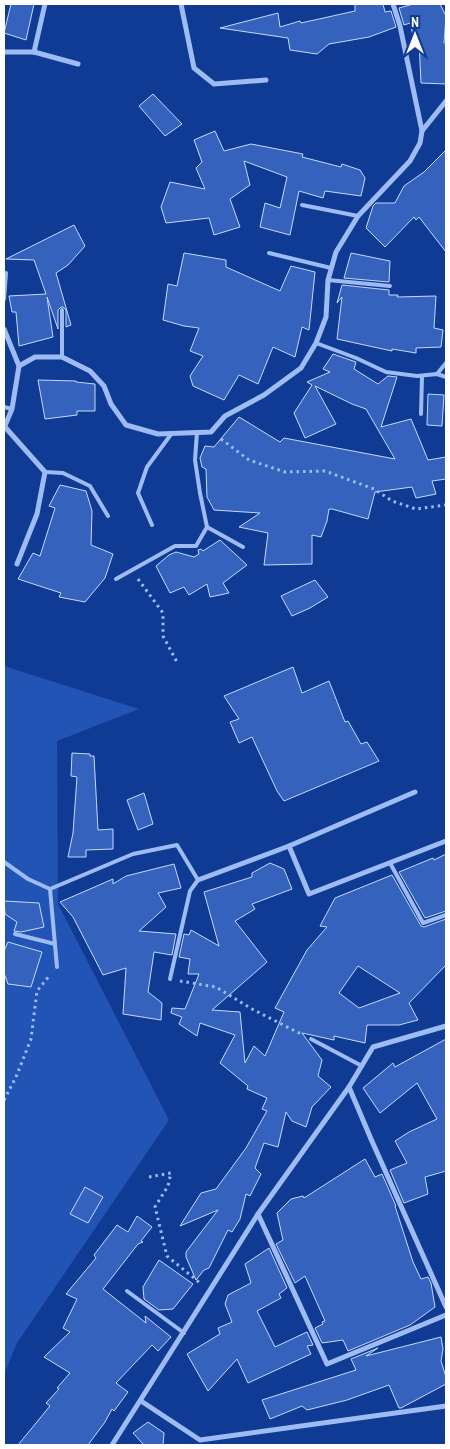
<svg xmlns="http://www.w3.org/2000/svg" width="450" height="1449" viewBox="0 0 450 1449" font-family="'PT Sans Narrow',sans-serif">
	<rect width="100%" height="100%" fill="#103b95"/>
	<path fill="#2254b5" d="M4 666 139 709 57 741 58 904 169 1120 17 1343 4 1374Z"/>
	<g fill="#3462bc" stroke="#c6d9fe" fill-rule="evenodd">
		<path d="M11 4H34L26 40 4 33Z"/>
		<path d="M355 4H383L385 12 391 11 396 27 369 37 329 44 317 54 290 50 288 38 220 28 278 13 280 27 300 21 301 23 355 11Z"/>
		<path d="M413 4H440L446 16 444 43H446V84L421 83 419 41 414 39 410 23 404 25 399 8Z"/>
		<path d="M153 94 182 124 165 136 139 106Z"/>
		<path d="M215 131 224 151 251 144 303 154 302 157 341 167 342 164 360 170 365 178 361 196 325 191 323 198 299 191 290 235 260 227 265 203 280 208 287 177 244 161 250 185 230 199 240 227 214 235 209 218 166 223 161 207 170 182 205 189 196 168 202 162 194 140Z"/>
		<path d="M446 150V252L419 217 416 220 414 217 385 247 366 228 373 206 376 203H395L404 186 424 172Z"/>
		<path d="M74 225 85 246 68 265 56 273 71 325 66 327V310L63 307H61L58 310V329L47 297 53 337 19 346 16 312H12L9 296 46 294 34 260 6 259Z"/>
		<path d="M184 253 226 260V267L280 291 291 266 315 272 309 330 302 327 295 357 273 347 258 384 239 375 224 400 193 386 190 376 203 356 190 351 199 328 184 326 163 320 168 284 177 286Z"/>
		<path d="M351 253 390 261 389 282 344 278Z"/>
		<path d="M342 285 389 290V295H398L397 297 436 296 434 328 443 330 441 347 416 348V353L392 349V351L337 339 342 297 337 303Z"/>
		<path d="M333 354 356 362 354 369 378 384 388 376 397 377 381 427 411 419 428 460 446 457V479L432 481 436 494 416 498 412 487 375 492 368 519 332 509H329L327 521 321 537 312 535V564L264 565 268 533 239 527 260 513 214 510 207 497 206 469 202 467 200 458 205 446 214 447 239 417 280 442 284 438 395 459 366 409 352 404 315 386 336 424 305 438 294 413 312 385 307 382 330 372 323 369Z"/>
		<path d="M38 380 76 381V382L95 384V411H77V415L45 419Z"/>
		<path d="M428 394 444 395 442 426 427 425Z"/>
		<path d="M60 485 86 491 92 511 91 545 113 554 105 578 85 602 59 597 61 593 18 579 33 553 40 556 55 508 49 506Z"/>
		<path d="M220 540 247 565 223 583 229 593 210 597 207 584 189 595 184 587 170 593 156 566 169 555 176 552 194 557 199 554 198 550 201 549 203 551Z"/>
		<path d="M315 580 328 597 310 608 292 616 281 596Z"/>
		<path d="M293 667 302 693 329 681 345 722 348 721 361 744 367 742 379 761 284 801 277 791 252 737 239 743 230 722 239 719 224 696Z"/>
		<path d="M72 753 90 754V756H94L98 830 113 829V849L86 850V857H68L73 833 77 777 71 776Z"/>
		<path d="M144 793 153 824 138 830 127 800Z"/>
		<path d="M446 854V911L425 918 399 872 433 858 434 860Z"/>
		<path d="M270 863 284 869 292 889 252 904 255 909 235 921 267 962 212 1010 240 1012 245 1063 254 1046 265 1056 284 1012 275 1008 307 950 327 927 320 926 335 898 392 875 421 926 424 927 446 919V965L409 1003 418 1020 399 1025H367L365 1043 334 1036V1040L302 1033 322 1060 318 1076 331 1087 312 1107 306 1127 292 1121 286 1112 278 1147 264 1143 255 1168 261 1174 250 1196 246 1194 240 1219 237 1224 232 1232 228 1230 209 1268 204 1270 196 1280 186 1257V1252L218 1210 180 1226 201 1193 216 1189 246 1148 267 1111 262 1109 267 1098 247 1089 248 1086 220 1063 235 1035 200 1023 197 1036 179 1024 182 1017 171 1013 172 1008 185 1009 199 974H188L190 959 179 957 184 934 189 935 191 930 219 946 204 892 252 877V873ZM358 966 400 993 359 1008 339 993Z"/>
		<path d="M174 864 181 888 158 893 166 907 139 931 176 934 172 955 154 952 148 992 162 1003 161 1020 123 1014 126 968 103 975 73 917 60 902 113 879V884L126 876Z"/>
		<path d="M4 901 39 903 44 927 21 932 14 931 17 922 5 914Z"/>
		<path d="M8 942 42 952 31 987 8 984 4 973V951Z"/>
		<path d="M446 1039V1171L425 1177 428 1194 404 1203 390 1170 407 1163 395 1141 409 1132 437 1119 417 1083 380 1113 363 1088 393 1063 395 1067Z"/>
		<path d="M365 1159 375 1177 382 1174 396 1206H395L413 1262 421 1279 428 1277 431 1283 435 1307 410 1325 348 1351 343 1340 322 1343 315 1328 323 1324 322 1322 325 1321 305 1276 295 1283 276 1244 283 1240 277 1213 291 1199 303 1196 304 1198Z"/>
		<path d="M85 1187 103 1197 88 1223 70 1214Z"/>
		<path d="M137 1216 152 1227 141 1241 143 1242 138 1244 103 1289 146 1323 145 1316 171 1337 158 1351 152 1345 116 1383 128 1392 114 1411 112 1409 105 1422 88 1445H18L50 1406 46 1403 59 1389 57 1388 70 1373 44 1357 70 1332 63 1328 77 1299 66 1294 96 1258 94 1255 117 1225 128 1232Z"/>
		<path d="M269 1248 287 1288 279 1294 281 1298 257 1311 275 1347 307 1332 313 1345 307 1346 311 1354 248 1383 237 1359 208 1391 187 1354 220 1334 218 1328 232 1322 225 1304 228 1295 251 1283 245 1264Z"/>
		<path d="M159 1260 193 1284 173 1309 159 1310 144 1299 143 1287Z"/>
		<path d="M441 1337 443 1349 441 1361 446 1377V1384L401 1408H399L389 1385 347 1400 307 1410 302 1406 270 1419 262 1400 356 1370 351 1359 378 1348 366 1356Z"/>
		<path d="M148 1422 164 1433 163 1445H144L133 1433Z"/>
	</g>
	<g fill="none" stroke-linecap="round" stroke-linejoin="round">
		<g stroke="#9ebbf4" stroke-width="3" stroke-dasharray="2.5 4" stroke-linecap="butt">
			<path d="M221 439 249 460 285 472 325 471 374 489 392 501 416 509 446 505"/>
			<path d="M138 579 163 613V636L178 664"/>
			<path d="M180 981 216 987 252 1009 301 1034"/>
			<path d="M4 1100 16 1077 31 1039 37 991 50 975"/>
			<path d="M149 1177 171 1173 168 1186 155 1207 167 1256 200 1283"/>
		</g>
		<g stroke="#9ebbf4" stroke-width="4">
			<path d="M302 205 358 216"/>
			<path d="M269 253 331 268"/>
			<path d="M4 273H6L4 299"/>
			<path d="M328 280 390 286"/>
			<path d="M316 343 356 358 386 372 417 376 437 374 446 377"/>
			<path d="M62 357V310"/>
			<path d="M437 374 446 363"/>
			<path d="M4 407 12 409"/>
			<path d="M421 414 422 376"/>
			<path d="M45 472 63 473 90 486 108 516"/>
			<path d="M152 525 138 493 147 467 172 433"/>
			<path d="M207 527 243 547"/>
			<path d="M116 579 175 546H196L207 527 200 493 195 460 197 432"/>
			<path d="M4 862 28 879 50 889 133 854 177 845 198 880 190 891 170 979"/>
			<path d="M390 863 423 923 446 915"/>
			<path d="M50 889 57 967"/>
			<path d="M15 934 55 944"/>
			<path d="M311 1039 362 1066"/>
			<path d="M127 1291 184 1333"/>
		</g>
		<g stroke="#9ebbf4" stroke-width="5">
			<path d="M181 4 194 68 214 84 266 80"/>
			<path d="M4 52H34L45 4"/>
			<path d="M34 52 78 64"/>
			<path d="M422 131 446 101"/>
			<path d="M4 329 19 366"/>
			<path d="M5 427 45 472 37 514 17 564"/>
			<path d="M4 428 12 409 19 366 35 357H62L90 371 104 386 111 404 126 425 158 434 211 432 225 416 264 395 301 368 316 343 326 317 328 280 336 252 358 216 410 161 420 143 422 131 400 26 393 4"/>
			<path d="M289 846 309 894 446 841"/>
			<path d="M198 880 289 846 415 792"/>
			<path d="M349 1087 371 1139 446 1307"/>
			<path d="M258 1214 327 1364 446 1315"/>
			<path d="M141 1401 200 1440 446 1406"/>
			<path d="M112 1445 258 1214 349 1087 373 1047 446 1026"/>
		</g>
	</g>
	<rect width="450" height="1449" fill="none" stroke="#ffffff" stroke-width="10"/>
	<g transform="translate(415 35)" stroke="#103b95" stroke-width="4" paint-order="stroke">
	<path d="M0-4L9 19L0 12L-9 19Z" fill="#ffffff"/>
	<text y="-8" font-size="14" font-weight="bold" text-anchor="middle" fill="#ffffff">N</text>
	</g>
</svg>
